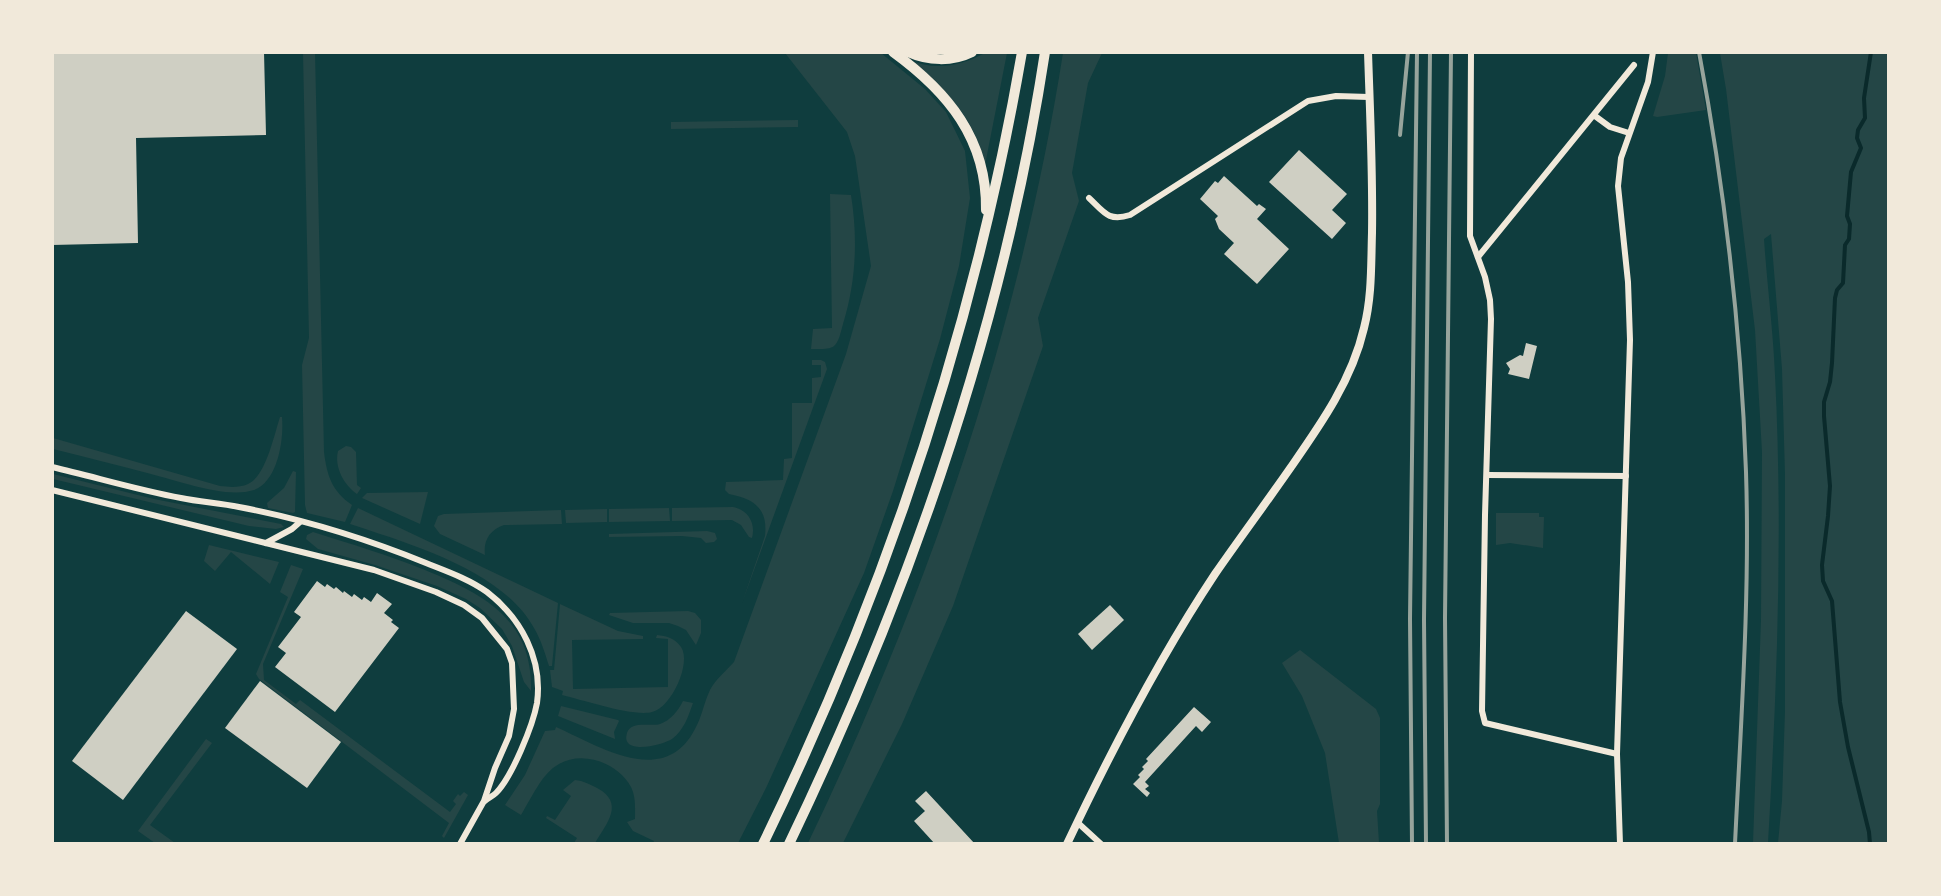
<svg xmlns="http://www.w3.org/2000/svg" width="1941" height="896" viewBox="0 0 1941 896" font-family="'DejaVu Sans',sans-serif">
	<rect width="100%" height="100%" fill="#0f3d3e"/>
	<g fill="#244646">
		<path d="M315 52 324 452C327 476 332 491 352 505L345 522 307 513 305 505 302 365 309 338 303 53Z"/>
		<path d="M785 53H881L925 89 946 112 965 151 970 198 959 266 940 339 893 491 864 573 766 788 738 843H653L654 841 633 831 627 822 635 819C635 808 636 797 631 787 618 763 583 750 559 764 542 773 531 799 521 815L505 805 525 775 545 731 555 730 556 727C599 746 664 789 695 729 702 717 704 702 710 690 715 680 727 670 734 662L846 354 871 266 855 156 847 132Z"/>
		<path d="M985 53H1007L985 165C974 116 947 91 909 60 935 71 961 66 985 53Z"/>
		<path d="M1063 53H1102L1088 83 1072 173 1079 201 1038 318 1043 346 953 606 902 724 843 843H808C928 593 1020 328 1063 53Z"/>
		<path d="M1668 53H1696L1706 110 1657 117 1653 116 1665 76Z"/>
		<path d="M1720 53H1888V843H1778L1782 801 1785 711V475L1782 369 1771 234 1764 239C1767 284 1773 329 1775 375 1783 531 1777 688 1768 843H1753L1761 620 1762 452 1755 330 1726 89Z"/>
		<path d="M798 120V127L671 129V122Z"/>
		<path d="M830 194 851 195C858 239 856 282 843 324 841 331 839 342 834 346 829 350 818 349 811 349L813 329 832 328Z"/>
		<path d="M812 360H821L825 362 827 369 742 603 765 536C768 508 754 499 729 494L725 490 726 482 783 480 784 459 792 458V403H812V378L821 377V365H812Z"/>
		<path d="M280 417H282C284 439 278 481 254 490 226 499 179 481 151 474 118 465 85 457 53 449V438L220 486C229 487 239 488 248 484 266 476 274 435 280 417Z"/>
		<path d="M346 446 351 447 356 452 357 485 361 488 357 494C344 485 334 467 338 451Z"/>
		<path d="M293 471 296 472 295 512 293 513 268 508 267 503 284 488Z"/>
		<path d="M53 474 154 499 281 524 284 527 276 529 249 526 53 479Z"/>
		<path d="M428 492 420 524 362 498 367 493Z"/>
		<path d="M733 507C748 510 756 523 752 538L749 537 741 525 732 520 672 521V508Z"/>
		<path d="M358 508 558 603 552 666H549C545 653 541 640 534 628 502 570 410 544 350 524Z"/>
		<path d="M669 508 670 521 609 522V509Z"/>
		<path d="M607 509V522L566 523 565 510Z"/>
		<path d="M561 510 562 524 504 525C490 530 483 540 485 555L440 534 434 526 438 516 444 514Z"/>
		<path d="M1496 513H1539V517H1544L1543 548 1510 543 1496 545Z"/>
		<path d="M707 531 715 533 717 539 714 542 706 543 701 538 682 536 609 537V534Z"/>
		<path d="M313 532C351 544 388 555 425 570 483 594 533 619 531 691L524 682 512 646 502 629 480 608 466 599 437 586 375 565 318 549 306 539 307 535Z"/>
		<path d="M209 545 279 562 270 584 231 552 215 571 204 561Z"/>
		<path d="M291 565 303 569 263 664 264 680 296 704 300 700 450 812 456 804 453 801 458 794 460 796 464 792 468 795 444 838 442 836 449 823 259 679 256 674 288 597 280 592Z"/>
		<path d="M560 604 618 631 643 636V639L572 640 573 689 668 687V639L656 638 657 635C666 636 675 638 681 647 692 663 671 708 652 712 634 717 583 700 562 695L563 691 552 687 550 670H554Z"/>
		<path d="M688 611 695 613 701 620V633L696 645 686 630 678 626 669 623H633L609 615 610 613Z"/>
		<path d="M1300 650 1376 709 1380 718V804L1377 811 1379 843H1339L1325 753 1302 696 1282 663Z"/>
		<path d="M683 701 693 703C688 717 684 730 672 739 663 745 620 756 627 733 631 720 650 727 660 724 671 720 678 711 683 701Z"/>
		<path d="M561 706 618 720 619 721 614 732 615 739 558 716Z"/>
		<path d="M206 739 212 743 150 825 175 843H155L138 831Z"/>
		<path d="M575 780C584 781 589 784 597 788 625 803 607 823 595 843H574L577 838 546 818 547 816 555 820 571 796 563 790Z"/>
	</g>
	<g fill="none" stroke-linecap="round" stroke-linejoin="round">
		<path stroke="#0a2a2b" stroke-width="4" d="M1870 844 1869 832 1848 747 1840 702 1832 601 1823 581 1822 565 1828 516 1830 486 1824 416V402L1830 382 1832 363 1835 298 1837 290 1843 283 1845 245 1849 239 1850 224 1847 216 1851 172 1861 148 1857 138 1858 130 1865 118 1864 98 1871 52"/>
	</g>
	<g fill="#cfcfc3">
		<path d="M52 52H264L266 135 136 138 138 243 52 245Z"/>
		<path d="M1299 150 1347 194 1332 210 1346 223 1332 239 1269 182Z"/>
		<path d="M1224 176 1257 206 1259 204 1266 209 1257 219 1289 249 1257 284 1224 254 1234 243 1219 229 1215 219 1218 216 1200 199 1215 181 1218 183Z"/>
		<path d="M1526 343 1537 346 1529 379 1508 374 1510 369 1506 363 1520 355 1523 356Z"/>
		<path d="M317 581 325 587 327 584 334 589 336 587 343 593 344 591 352 597 354 594 362 600 364 597 371 602 377 593 392 604 384 613 393 620 391 622 399 628 335 712 275 667 286 653 278 647 301 617 294 612Z"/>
		<path d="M1110 605 1124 620 1092 650 1078 634Z"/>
		<path d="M186 611 237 649 123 800 72 761Z"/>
		<path d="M260 681 341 742 307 788 225 728Z"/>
		<path d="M1194 707 1211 722 1202 732 1196 726 1145 782 1149 786 1145 789 1150 793 1147 797 1133 784 1140 777 1138 775 1144 769 1142 767 1148 761 1146 759Z"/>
		<path d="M926 791 975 844H935L914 821 925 811 915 801Z"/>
	</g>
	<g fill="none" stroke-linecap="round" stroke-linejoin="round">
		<g stroke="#f1e9da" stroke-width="6">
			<path d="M1471 52 1470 236 1485 277 1490 300 1491 319 1485 515 1482 711 1485 723 1617 754"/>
			<path d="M1595 116 1610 127 1629 133"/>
			<path d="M1089 198C1104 212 1108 222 1130 215L1308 101 1336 96 1369 97"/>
			<path d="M1478 257 1634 65"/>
			<path d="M52 467C95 477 138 490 181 498 200 502 220 503 239 507 302 519 367 539 426 563 446 571 469 579 487 592 521 618 543 659 537 703 533 725 512 777 496 793 493 796 488 798 485 801"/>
			<path d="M1487 475 1626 476"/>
			<path d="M52 490 374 570 436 592 464 605 482 618 507 649 512 663 514 709 509 736 495 768 484 801 460 844"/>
			<path d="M266 543 292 529 300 522"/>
			<path d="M1077 822 1101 844"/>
			<path d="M1620 844 1617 754 1630 340 1628 282 1618 186 1621 158 1648 82 1653 52"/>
		</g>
		<path stroke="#f1e9da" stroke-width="8" d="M1067 844C1111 751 1158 660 1215 574 1240 538 1266 503 1291 467 1321 424 1352 380 1364 328 1372 297 1371 265 1372 233 1373 173 1370 113 1368 52"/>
		<g stroke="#f1e9da" stroke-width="10">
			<path d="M893 52C948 92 987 139 986 210"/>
			<path d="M908 52C928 61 952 62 972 52"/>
			<path d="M763 844C886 591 974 329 1022 52"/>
			<path d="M789 844C909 594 1003 327 1045 52"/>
		</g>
		<g stroke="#97a49c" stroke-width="4">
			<path d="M1699 52C1725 191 1741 330 1746 472 1750 595 1741 720 1735 844"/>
			<path d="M1400 135 1408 52"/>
			<path d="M1412 844 1410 619 1417 52"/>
			<path d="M1426 844 1424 620 1430 52"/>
			<path d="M1447 844 1445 618 1451 52"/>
		</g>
	</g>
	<rect width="1941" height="896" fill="none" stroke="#f1e9da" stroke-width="108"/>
</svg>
